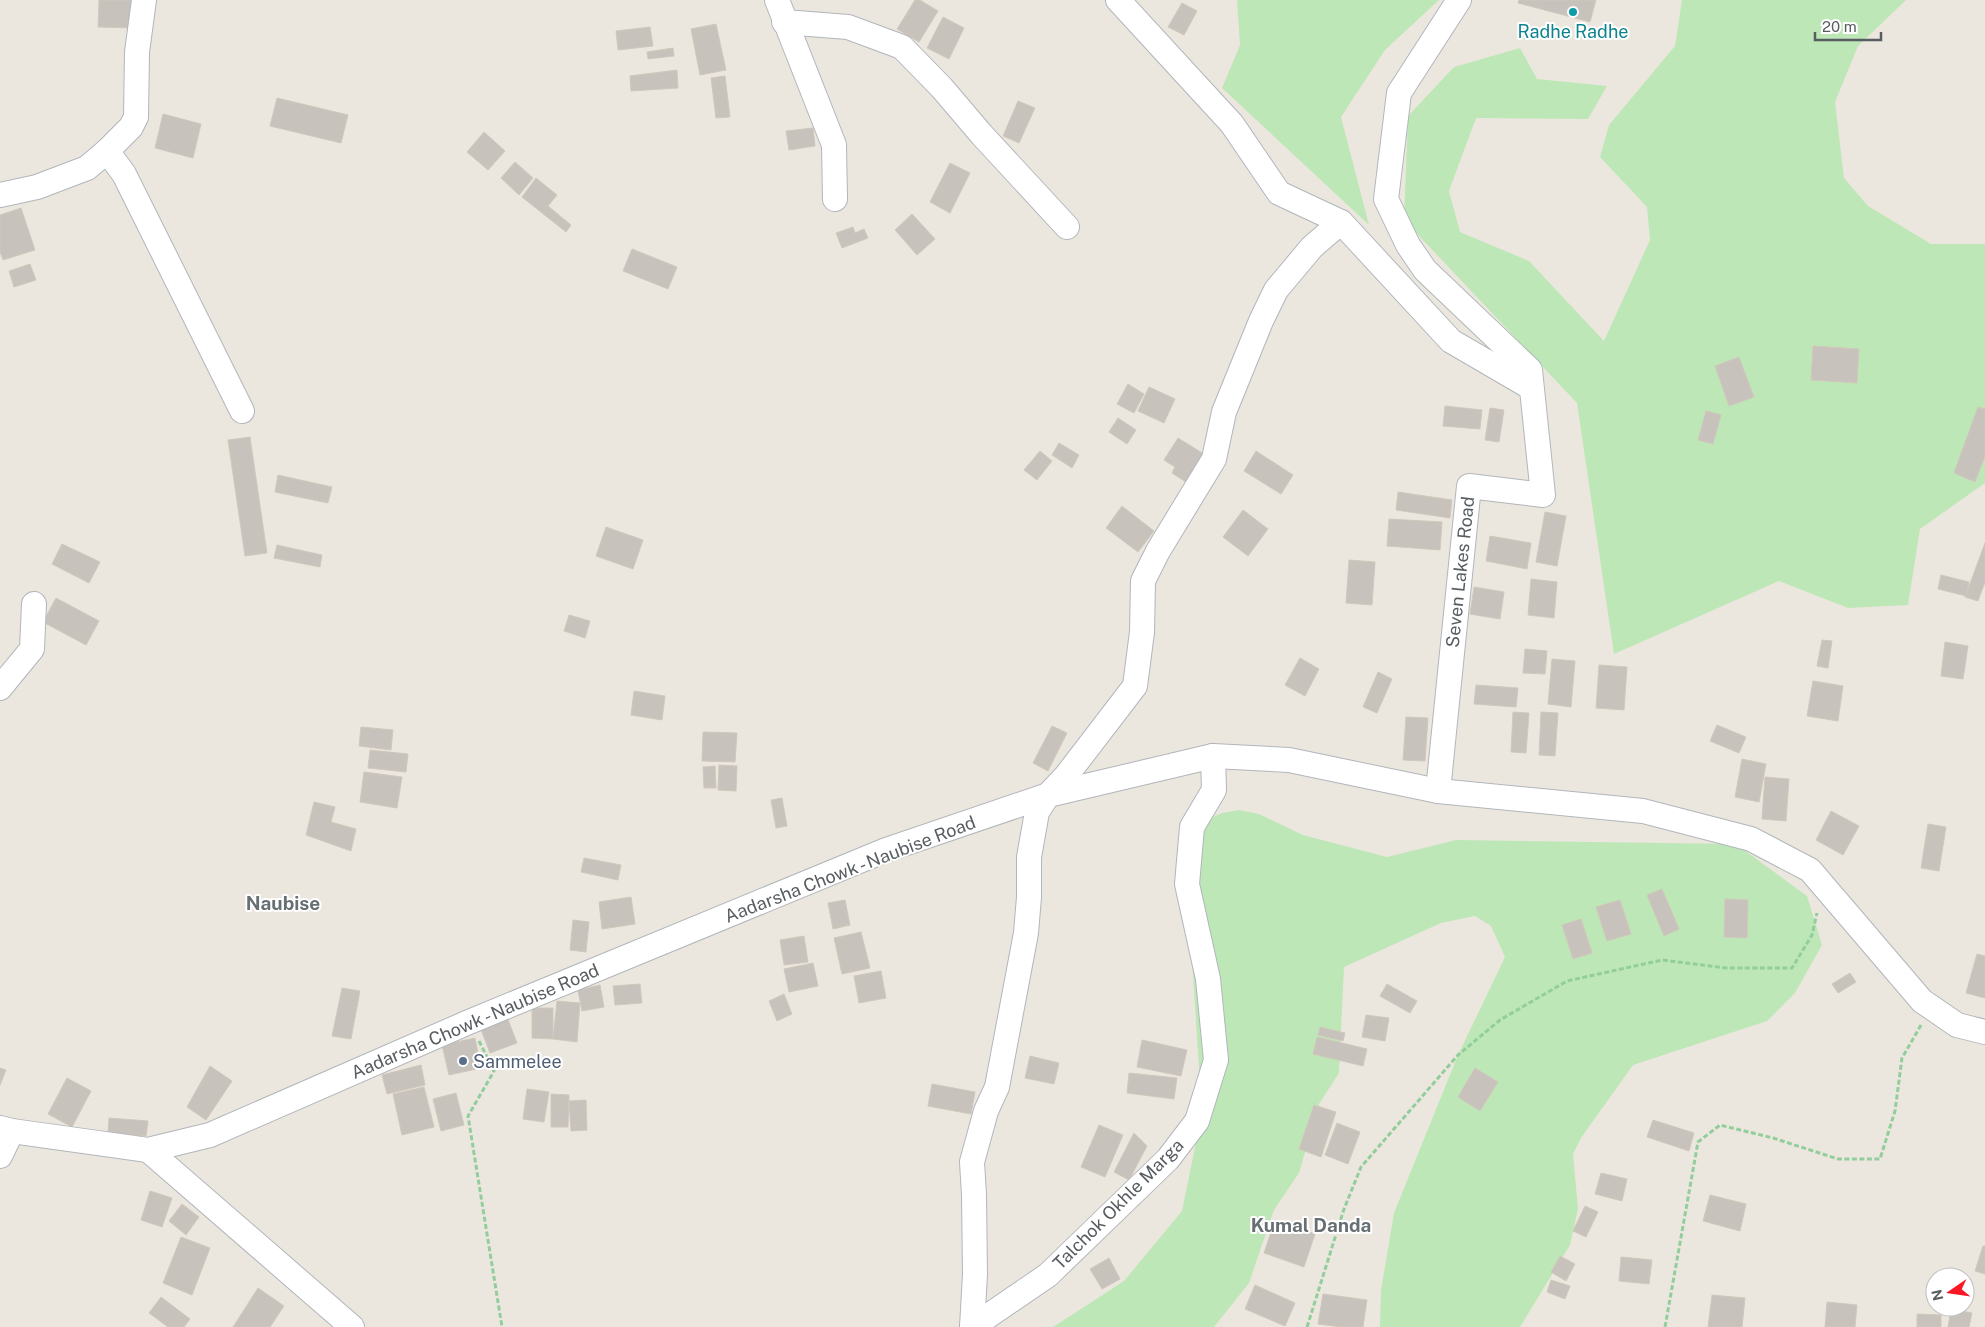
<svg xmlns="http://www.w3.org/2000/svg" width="1985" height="1327" viewBox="0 0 1985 1327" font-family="'Public Sans',sans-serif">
	<rect width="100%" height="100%" fill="#ece7de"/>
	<g fill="#bee7b7">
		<path d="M1237 0H1439L1385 50 1341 117 1369 225 1222 88 1240 45Z"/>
		<path d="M1682 0H1906L1858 46 1835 102 1844 178 1868 206 1931 244H1985V483L1920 529 1908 605 1848 608 1779 581 1614 654 1577 403 1404 220 1408 116 1454 67 1520 48 1537 79 1607 86 1588 119 1476 118 1449 191 1460 232 1529 261 1604 341 1650 240 1647 207 1600 157 1609 125 1675 46Z"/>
		<path d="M1239 810 1259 814 1303 835 1387 857 1456 840 1736 844 1807 896 1822 945 1795 993 1767 1021 1633 1065 1581 1138 1573 1154 1578 1209 1570 1245 1520 1327H1380L1381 1290 1394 1213 1458 1055 1505 957 1491 926 1475 916 1441 923 1344 967 1339 1073 1319 1104 1299 1173 1274 1210 1249 1283 1214 1327H1053L1124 1281 1182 1211 1202 1113 1187 884 1206 820 1222 813Z"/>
	</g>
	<g fill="#c7c2bb" stroke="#d1c8bc">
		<path d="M99 0H133L132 28 98 27Z"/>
		<path d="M915 0H920L938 11 919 42 897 29Z"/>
		<path d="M1519 0H1596L1590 22 1518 3Z"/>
		<path d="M1182 3 1197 11 1184 35 1168 27Z"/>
		<path d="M943 17 964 28 949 59 927 48Z"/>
		<path d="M716 24 726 70 700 75 691 29Z"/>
		<path d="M650 27 653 46 618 50 616 31Z"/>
		<path d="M673 48 674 56 648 59 647 52Z"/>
		<path d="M677 70 678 88 631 91 630 76Z"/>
		<path d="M725 76 730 117 716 118 711 78Z"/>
		<path d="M277 98 348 115 341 143 270 126Z"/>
		<path d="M1018 101 1035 108 1019 143 1003 136Z"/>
		<path d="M163 114 201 124 193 158 155 148Z"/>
		<path d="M813 128 815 146 789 150 786 131Z"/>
		<path d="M484 132 505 151 488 170 467 152Z"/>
		<path d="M515 162 533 178 519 195 501 178Z"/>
		<path d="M950 163 970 173 950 213 930 202Z"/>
		<path d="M536 178 557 195 548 206 571 225 566 232 522 197Z"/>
		<path d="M21 208 35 250 3 260 0 252V215Z"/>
		<path d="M912 214 935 239 917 255 895 230Z"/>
		<path d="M853 227 855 233 864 229 868 238 842 248 836 233Z"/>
		<path d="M632 249 677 267 668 289 623 271Z"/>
		<path d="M30 264 36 280 14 287 9 271Z"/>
		<path d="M1813 346 1859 349 1857 383 1811 380Z"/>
		<path d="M1739 357 1754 397 1729 406 1715 366Z"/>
		<path d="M1128 384 1144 394 1134 413 1117 404Z"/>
		<path d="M1149 387 1175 399 1164 423 1138 411Z"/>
		<path d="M1445 406 1482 410 1480 429 1443 426Z"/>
		<path d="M1978 407 1985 409V456L1975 482 1954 473Z"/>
		<path d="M1490 408 1504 410 1499 442 1485 440Z"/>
		<path d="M1706 411 1721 415 1713 444 1698 440Z"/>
		<path d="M1118 418 1136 430 1127 444 1109 432Z"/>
		<path d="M250 437 267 553 245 556 228 440Z"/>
		<path d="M1178 438 1207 456 1189 484 1172 473 1175 467 1164 460Z"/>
		<path d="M1059 443 1079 455 1072 468 1052 455Z"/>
		<path d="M1040 451 1052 461 1037 480 1024 470Z"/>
		<path d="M1256 451 1293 475 1281 494 1244 471Z"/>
		<path d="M278 475 332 487 328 503 275 492Z"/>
		<path d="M1398 492 1452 500 1450 518 1396 510Z"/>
		<path d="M1122 506 1154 531 1138 552 1106 528Z"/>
		<path d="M1243 510 1268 529 1248 556 1223 537Z"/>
		<path d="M1545 512 1566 516 1557 566 1536 562Z"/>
		<path d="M1389 519 1442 522 1440 550 1387 546Z"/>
		<path d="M606 527 643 540 633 569 596 556Z"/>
		<path d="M1490 536 1531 543 1527 569 1486 561Z"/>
		<path d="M1985 543V582L1978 601 1965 597Z"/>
		<path d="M62 544 100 562 89 583 52 564Z"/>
		<path d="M277 545 322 555 320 567 274 558Z"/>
		<path d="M1349 560 1375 562 1372 605 1346 603Z"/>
		<path d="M1941 575 1969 582 1966 596 1938 589Z"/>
		<path d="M1531 579 1557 582 1554 618 1528 615Z"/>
		<path d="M1474 587 1504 592 1500 619 1470 614Z"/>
		<path d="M56 598 99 621 86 645 43 622Z"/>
		<path d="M569 615 590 621 585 638 564 631Z"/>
		<path d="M1822 640 1832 641 1828 668 1817 666Z"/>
		<path d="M1945 642 1968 646 1963 679 1941 676Z"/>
		<path d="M1525 649 1547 651 1545 674 1523 673Z"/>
		<path d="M1300 658 1319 669 1305 696 1285 685Z"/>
		<path d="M1552 659 1575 661 1571 707 1548 704Z"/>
		<path d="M1599 665 1627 667 1624 710 1596 708Z"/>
		<path d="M1378 672 1392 679 1377 713 1363 707Z"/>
		<path d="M1813 681 1843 686 1838 721 1807 716Z"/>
		<path d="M1476 685 1518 688 1516 707 1474 704Z"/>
		<path d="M634 691 665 696 662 720 631 715Z"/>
		<path d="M1513 712 1529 713 1526 753 1511 752Z"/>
		<path d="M1541 712 1558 713 1555 756 1539 755Z"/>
		<path d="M1406 717 1428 718 1425 761 1403 760Z"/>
		<path d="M1717 725 1746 737 1739 753 1710 741Z"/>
		<path d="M1052 726 1067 733 1048 771 1033 763Z"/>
		<path d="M361 727 393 730 391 750 359 746Z"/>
		<path d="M703 732 737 733 735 762 702 761Z"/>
		<path d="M370 750 408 754 406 772 368 768Z"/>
		<path d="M1742 759 1766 764 1759 802 1735 797Z"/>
		<path d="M719 765 737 766 736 791 718 790Z"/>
		<path d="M715 766 716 788H704L703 767Z"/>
		<path d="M364 772 402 777 397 808 360 802Z"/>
		<path d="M1765 777 1789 779 1786 821 1762 819Z"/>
		<path d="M782 798 787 826 776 828 771 800Z"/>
		<path d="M314 802 335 807 331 822 356 829 351 851 306 835Z"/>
		<path d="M1831 811 1859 826 1843 855 1816 840Z"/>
		<path d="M1928 824 1946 827 1939 871 1921 868Z"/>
		<path d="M584 858 621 865 618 880 581 872Z"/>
		<path d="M1662 889 1679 929 1664 936 1647 895Z"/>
		<path d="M631 897 635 924 602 929 599 902Z"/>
		<path d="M1725 899 1748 900 1747 938 1724 937Z"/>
		<path d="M845 900 850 925 833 929 828 903Z"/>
		<path d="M1620 900 1631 934 1607 941 1596 907Z"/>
		<path d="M1581 919 1592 953 1573 959 1562 925Z"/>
		<path d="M573 920 589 922 586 952 570 950Z"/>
		<path d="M861 932 870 968 842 974 834 938Z"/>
		<path d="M804 936 808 962 784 965 780 940Z"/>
		<path d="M1977 954 1985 956V998L1966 993Z"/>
		<path d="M813 963 818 986 789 992 784 969Z"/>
		<path d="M881 971 886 998 859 1003 854 976Z"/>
		<path d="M1850 973 1856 982 1838 993 1832 984Z"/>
		<path d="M640 984 642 1003 615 1005 613 986Z"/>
		<path d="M1387 984 1417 1001 1410 1013 1380 996Z"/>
		<path d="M600 985 604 1007 582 1011 578 990Z"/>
		<path d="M342 988 360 991 351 1039 332 1036Z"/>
		<path d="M784 994 792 1014 777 1021 769 1001Z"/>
		<path d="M557 1001 580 1003 577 1042 553 1039Z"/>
		<path d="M532 1008H553V1039L532 1038Z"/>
		<path d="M1366 1015 1389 1018 1385 1041 1362 1037Z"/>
		<path d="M507 1017 517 1043 490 1053 480 1027Z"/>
		<path d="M1320 1027 1345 1033 1343 1041 1318 1035Z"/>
		<path d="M1317 1037 1367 1049 1363 1066 1313 1054Z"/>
		<path d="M475 1038 481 1068 449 1075 442 1045Z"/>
		<path d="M1142 1040 1187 1050 1181 1076 1137 1067Z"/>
		<path d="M1030 1056 1059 1063 1054 1084 1025 1078Z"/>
		<path d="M421 1065 425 1085 387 1094 382 1075Z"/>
		<path d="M210 1066 232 1081 206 1120 187 1107Z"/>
		<path d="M0 1068 6 1070 0 1085Z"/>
		<path d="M1475 1068 1498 1082 1480 1111 1458 1097Z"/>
		<path d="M1129 1073 1177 1078 1174 1099 1127 1093Z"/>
		<path d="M67 1078 91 1091 72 1127 48 1114Z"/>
		<path d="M932 1084 975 1092 971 1114 928 1106Z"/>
		<path d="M424 1087 434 1127 402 1135 393 1094Z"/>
		<path d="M527 1089 549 1092 544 1122 523 1119Z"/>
		<path d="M456 1093 464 1125 441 1131 433 1099Z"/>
		<path d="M551 1094 569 1095 568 1127H551Z"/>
		<path d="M586 1100 587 1130 571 1131 569 1101Z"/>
		<path d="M1314 1105 1336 1112 1321 1157 1299 1149Z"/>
		<path d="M109 1118 148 1121 146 1136 108 1133Z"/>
		<path d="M1653 1120 1694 1133 1689 1151 1647 1137Z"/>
		<path d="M1337 1123 1360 1132 1348 1164 1325 1155Z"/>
		<path d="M1099 1125 1123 1135 1105 1177 1081 1167Z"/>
		<path d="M1134 1133 1147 1146 1129 1180 1114 1172Z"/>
		<path d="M1601 1173 1627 1179 1622 1201 1595 1194Z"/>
		<path d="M150 1191 172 1198 162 1227 141 1220Z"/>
		<path d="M1710 1195 1746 1204 1740 1231 1703 1221Z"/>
		<path d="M182 1204 199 1217 186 1235 169 1221Z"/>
		<path d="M1585 1206 1598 1212 1586 1237 1573 1231Z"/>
		<path d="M1275 1220 1315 1234 1304 1267 1264 1253Z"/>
		<path d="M181 1237 210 1248 192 1295 163 1283Z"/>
		<path d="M1983 1246H1985V1274L1975 1271Z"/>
		<path d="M1560 1256 1575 1264 1566 1281 1551 1272Z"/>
		<path d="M1621 1257 1652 1260 1649 1284 1619 1281Z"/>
		<path d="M1109 1258 1120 1279 1102 1289 1090 1269Z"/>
		<path d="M1551 1280 1570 1286 1565 1299 1547 1292Z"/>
		<path d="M1255 1285 1295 1303 1285 1326 1245 1309Z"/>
		<path d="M258 1288 284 1306 270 1327H233Z"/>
		<path d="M1323 1294 1367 1300 1363 1327H1341L1318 1324Z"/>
		<path d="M1712 1295 1745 1298 1742 1327H1708Z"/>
		<path d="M161 1297 190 1319 184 1327H168L149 1313Z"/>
		<path d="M1827 1302 1857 1305 1855 1327H1825Z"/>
		<path d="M1951 1309 1972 1313 1969 1327H1948Z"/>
		<path d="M1917 1314 1941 1315V1327H1917Z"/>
	</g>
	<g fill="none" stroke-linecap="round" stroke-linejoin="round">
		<defs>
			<g id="minor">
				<path d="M777 0 834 145 835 199"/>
				<path d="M1118 0 1232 124 1279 193 1341 222 1451 341 1530 387"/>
				<path d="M784 22 848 27 902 47 942 88 982 135 1067 227"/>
				<path d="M107 151 124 174 242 411"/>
				<path d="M0 195 37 187 87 168 107 151 131 127 136 117 137 52 144 0"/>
				<path d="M0 688 32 649 34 604"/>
				<path d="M1438 791 1469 486 1543 495 1530 370 1425 270 1408 245 1386 199 1399 93 1459 0"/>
				<path d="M0 1128 12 1131 148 1150 210 1135 469 1022 886 850 1048 795 1213 756 1289 760 1438 791 1643 811 1751 839 1810 870 1922 1001 1957 1025 1985 1032"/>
				<path d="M148 1150 352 1327"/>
				<path d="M0 1156 12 1131"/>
				<path d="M972 1327 975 1274 974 1195 972 1162 986 1111 997 1087 1026 933 1029 897V857L1037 812 1048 795 1066 776 1135 686 1142 632 1143 581 1158 551 1214 459 1224 412 1261 321 1276 290 1312 247 1341 222"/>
				<path d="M972 1327 1048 1275 1168 1159 1197 1121 1216 1060 1208 979 1187 884 1192 827 1214 790 1213 756"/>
			</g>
		</defs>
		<use href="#minor" stroke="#b1b6bb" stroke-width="26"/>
		<g stroke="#92ce9b" stroke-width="3" stroke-dasharray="5 2.5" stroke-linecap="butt">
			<path d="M479 1041 494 1071 468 1116 502 1327"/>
			<path d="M1307 1327 1344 1209 1361 1167 1458 1055 1500 1020 1567 981 1662 960 1726 968H1792L1812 935 1817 913"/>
			<path d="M1665 1327 1698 1142 1720 1125 1773 1138 1838 1159H1880L1895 1111 1902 1058 1921 1025"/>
		</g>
		<use href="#minor" stroke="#fff" stroke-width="24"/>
	</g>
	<circle fill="#0f9aa8" stroke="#fff" stroke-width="2" cx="1573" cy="12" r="5"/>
	<circle fill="#5c6f8a" stroke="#fff" stroke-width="2" cx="463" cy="1061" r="5"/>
	<g text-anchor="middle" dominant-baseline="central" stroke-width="4" stroke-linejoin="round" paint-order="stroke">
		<g font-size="18" fill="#0d838f" stroke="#fff">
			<text x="1573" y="31">Radhe Radhe</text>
		</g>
		<g font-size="18" fill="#575d61" stroke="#fff">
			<text transform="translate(1460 572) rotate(-84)">Seven Lakes Road</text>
			<text transform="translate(850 869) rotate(-21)">Aadarsha Chowk - Naubise Road</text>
			<text transform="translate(475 1021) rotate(-23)">Aadarsha Chowk - Naubise Road</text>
			<text transform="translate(1118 1204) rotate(-45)">Talchok Okhle Marga</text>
		</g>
		<g font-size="18" fill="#4e5e75" stroke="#fff" text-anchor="start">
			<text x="473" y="1061">Sammelee</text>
		</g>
		<g font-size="19" font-weight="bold" fill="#686f73" stroke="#fff">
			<text x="283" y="903">Naubise</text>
			<text x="1311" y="1225">Kumal Danda</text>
		</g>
	</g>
	<g transform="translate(1950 1292) rotate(257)"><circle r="24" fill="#ffffff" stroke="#bcbec0"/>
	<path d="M0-4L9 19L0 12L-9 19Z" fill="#f91725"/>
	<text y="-8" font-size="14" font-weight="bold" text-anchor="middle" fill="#575d61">N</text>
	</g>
	<path d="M1815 32v8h66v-8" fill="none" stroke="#575d61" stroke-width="2.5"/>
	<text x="1822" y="32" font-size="15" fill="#575d61" stroke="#ffffff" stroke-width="4" paint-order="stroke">20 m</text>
</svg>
